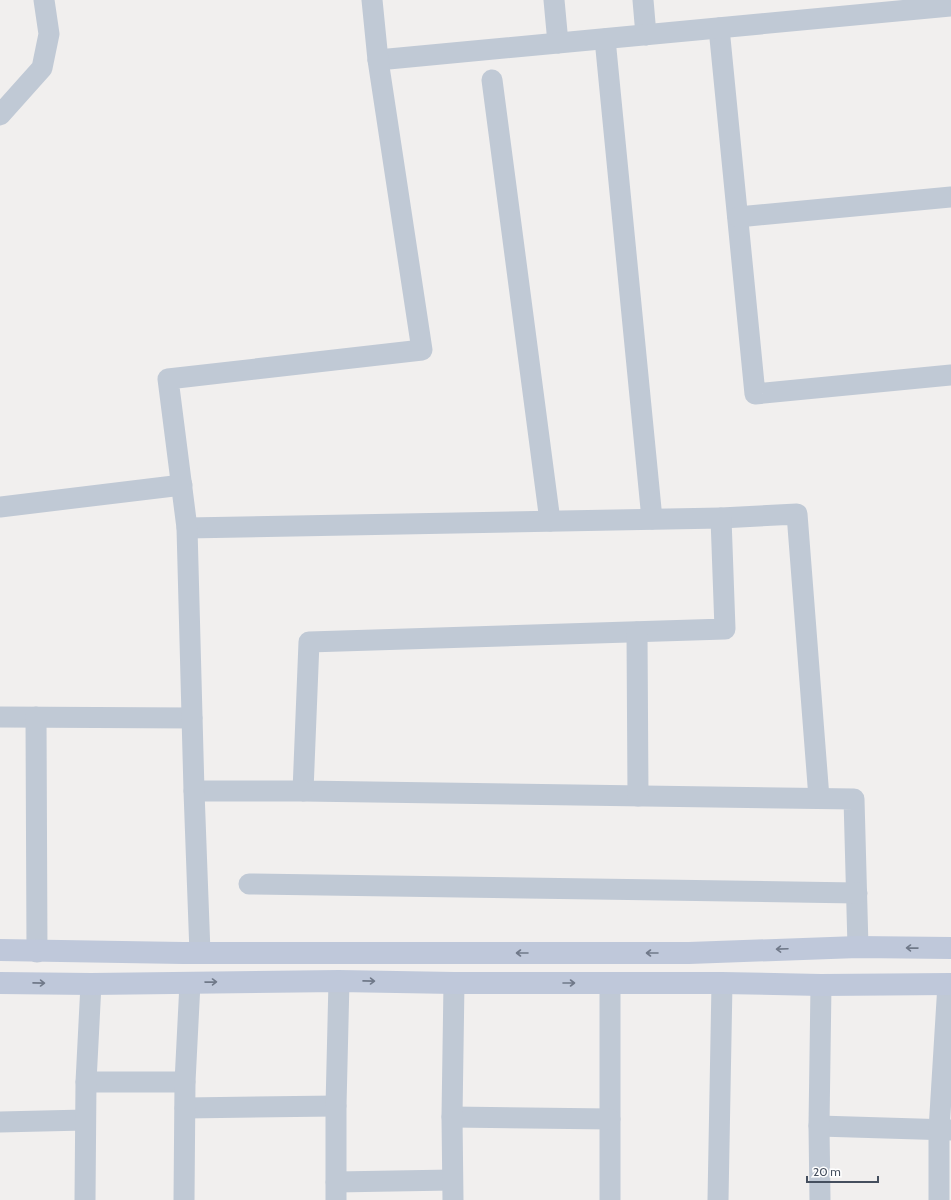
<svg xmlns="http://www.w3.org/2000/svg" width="951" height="1200" viewBox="0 0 951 1200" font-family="Cabin,sans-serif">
	<rect width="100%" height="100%" fill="#f1efee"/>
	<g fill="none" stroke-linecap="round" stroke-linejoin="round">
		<g stroke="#c0c9d5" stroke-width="21">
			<path d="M554 0 558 43"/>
			<path d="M643 0 646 35"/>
			<path d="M719 28 755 394 951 375"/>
			<path d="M605 39 652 519"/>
			<path d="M378 60 951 6"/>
			<path d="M492 80 550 521"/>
			<path d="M0 115 42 68 49 34 44 0"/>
			<path d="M738 217 951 197"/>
			<path d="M0 507 182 485"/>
			<path d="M721 518 797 514 819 798"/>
			<path d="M187 528 721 518 725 629 309 642 303 791 854 799 858 947"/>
			<path d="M637 632 638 796"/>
			<path d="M0 717 192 718"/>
			<path d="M36 717 37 952"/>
			<path d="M194 791H303"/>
			<path d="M249 884 857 893"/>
			<path d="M200 953 194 791 187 528 168 379 422 350 378 60 372 0"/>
			<path d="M610 983V1200"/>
			<path d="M86 1082H185"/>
			<path d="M185 1108 336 1106"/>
			<path d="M452 1117 610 1119"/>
			<path d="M0 1122 85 1120"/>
			<path d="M819 1126 951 1130"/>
			<path d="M336 1182 452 1180"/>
			<path d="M85 1200 86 1082 91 984"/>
			<path d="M184 1200 185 1082 190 983"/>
			<path d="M336 1200V1106L339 981"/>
			<path d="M453 1200 452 1117 454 983"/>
			<path d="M718 1200 722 983"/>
			<path d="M820 1200 819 1126 821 985"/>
			<path d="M939 1200V1130L948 984"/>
		</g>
		<g stroke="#bfc8da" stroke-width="22">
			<path d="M0 950 183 953H689L858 947 951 948"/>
			<path d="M0 983 91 984 339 981 454 983H722L821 985 951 984"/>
		</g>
	</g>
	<defs><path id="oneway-shaft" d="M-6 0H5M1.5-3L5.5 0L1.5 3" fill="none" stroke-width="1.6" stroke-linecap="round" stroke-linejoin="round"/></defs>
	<g stroke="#707989">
		<use href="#oneway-shaft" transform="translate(912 948) rotate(-179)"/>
		<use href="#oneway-shaft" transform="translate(782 949) rotate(178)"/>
		<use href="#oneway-shaft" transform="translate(522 953) rotate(-180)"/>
		<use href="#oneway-shaft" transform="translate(652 953) rotate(-180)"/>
		<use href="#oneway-shaft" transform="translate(369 981) rotate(1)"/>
		<use href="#oneway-shaft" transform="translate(211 982) rotate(-1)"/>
		<use href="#oneway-shaft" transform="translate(39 983) rotate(1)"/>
		<use href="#oneway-shaft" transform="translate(569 983)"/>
	</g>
	<path d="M807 1176v6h71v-6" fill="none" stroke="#454f5e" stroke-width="2"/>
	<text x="813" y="1176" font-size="12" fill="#454f5e" stroke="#ffffff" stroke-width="3" paint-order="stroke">20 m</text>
</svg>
